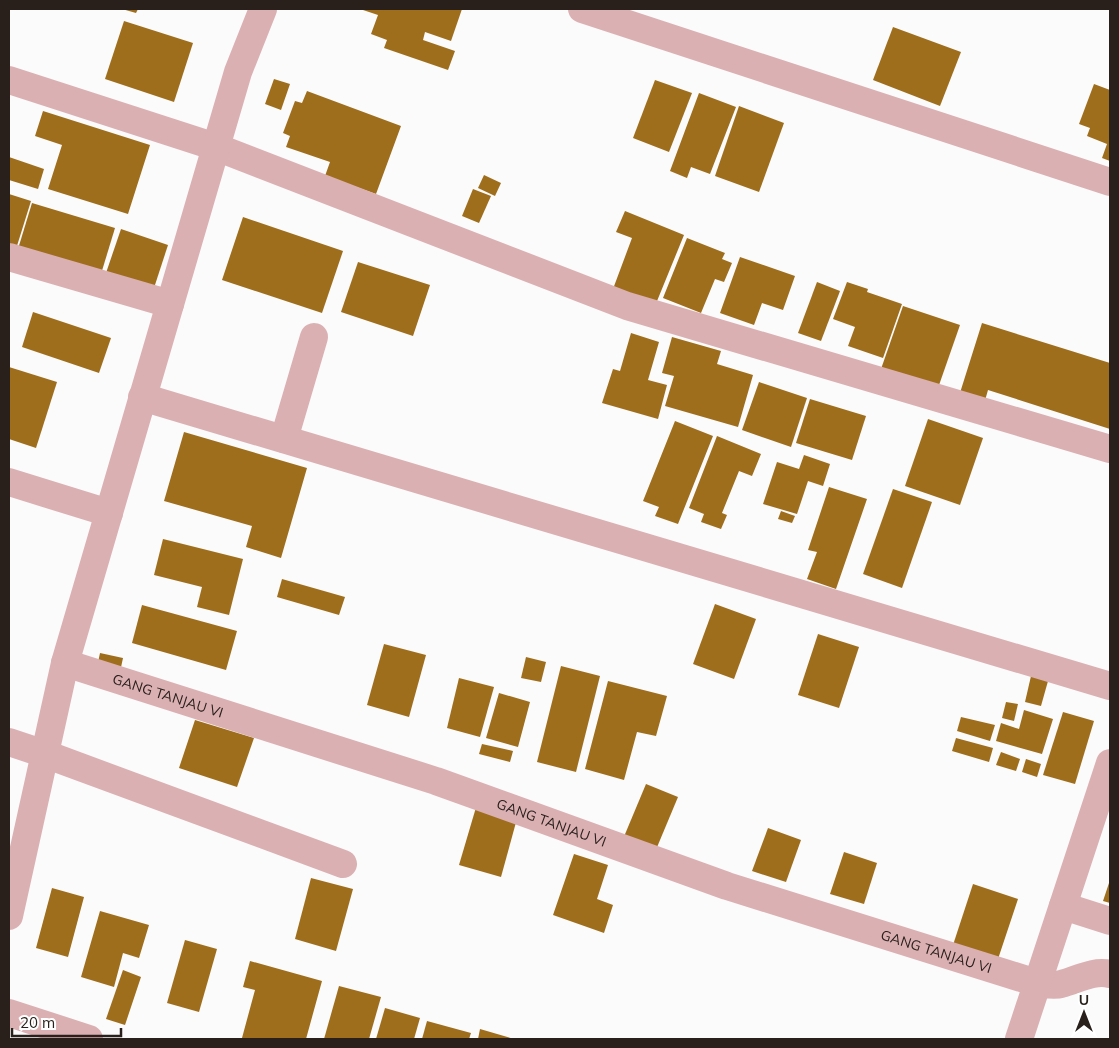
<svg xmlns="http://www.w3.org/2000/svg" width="1119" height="1048" viewBox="0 0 1119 1048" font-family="Mulish,sans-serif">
	<rect width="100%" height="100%" fill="#fbfbfb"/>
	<g fill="#9f6e1c">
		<path d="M122 9H138L136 13Z"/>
		<path d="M360 9H462L451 41 425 32 423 40 455 51 448 70 384 48 387 40 371 34 378 15Z"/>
		<path d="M124 21 193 43 174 102 105 79Z"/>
		<path d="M893 27 961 52 940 106 873 80Z"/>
		<path d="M274 79 290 84 281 110 265 104Z"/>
		<path d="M655 80 692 93 669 152 633 138Z"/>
		<path d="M1094 84 1110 90V161L1102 158 1107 144 1087 136 1090 128 1079 124Z"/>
		<path d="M307 91 401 126 376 194 325 176 330 162 286 147 290 136 283 133 295 101 302 103Z"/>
		<path d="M699 93 736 107 710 174 691 167 687 178 670 171Z"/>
		<path d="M739 106 784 123 759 192 715 176Z"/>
		<path d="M43 111 150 145 128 214 48 189 62 145 35 136Z"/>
		<path d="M9 157 44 169 38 189 9 180Z"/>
		<path d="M484 175 501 183 495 196 478 188Z"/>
		<path d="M473 189 491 196 479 223 462 216Z"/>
		<path d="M9 194 31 201 16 249 9 246Z"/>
		<path d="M32 203 115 228 101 274 18 249Z"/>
		<path d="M625 211 684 235 655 306 613 289 632 238 616 232Z"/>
		<path d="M243 217 343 251 322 313 222 280Z"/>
		<path d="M121 229 168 245 154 288 106 273Z"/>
		<path d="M687 238 725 253 722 259 732 263 724 282 715 279 701 313 663 298Z"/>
		<path d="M740 257 795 276 783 310 762 303 754 325 720 313Z"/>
		<path d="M358 262 430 285 413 336 341 312Z"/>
		<path d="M817 282 840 291 821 341 798 333Z"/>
		<path d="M847 282 868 289 867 292 902 304 883 358 848 346 855 327 833 319Z"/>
		<path d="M903 306 960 325 938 388 881 369Z"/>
		<path d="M33 312 111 338 99 373 22 347Z"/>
		<path d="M982 323 1110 363V429L988 390 984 404 959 396Z"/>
		<path d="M631 333 659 342 648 380 667 385 658 419 602 403 613 369 620 371Z"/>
		<path d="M672 337 721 351 717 364 753 375 738 427 665 406 674 376 662 373Z"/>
		<path d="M9 367 57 382 36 448 9 439Z"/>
		<path d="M759 382 807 398 791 447 742 430Z"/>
		<path d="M810 399 866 416 852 460 796 443Z"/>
		<path d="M928 419 983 438 960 505 905 486Z"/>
		<path d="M675 421 713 436 678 524 655 516 659 507 643 501Z"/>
		<path d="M184 432 307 468 281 558 246 547 252 526 164 501Z"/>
		<path d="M717 436 761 454 752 476 739 471 722 513 727 515 721 529 701 522 704 514 689 508Z"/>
		<path d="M804 455 830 464 823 486 808 481 797 514 763 504 777 462 799 469Z"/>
		<path d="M829 487 867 499 836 589 807 579 817 552 808 550Z"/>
		<path d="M893 489 932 502 902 588 863 574Z"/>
		<path d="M781 511 795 516 792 523 778 519Z"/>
		<path d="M163 539 243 559 229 615 197 607 202 587 154 575Z"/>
		<path d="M282 579 345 597 339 615 277 597Z"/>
		<path d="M715 604 756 619 734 679 693 664Z"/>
		<path d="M142 605 237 631 226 670 132 643Z"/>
		<path d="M818 634 859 647 839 708 798 695Z"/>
		<path d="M384 644 426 655 409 717 367 705Z"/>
		<path d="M100 653 123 658 120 672 97 667Z"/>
		<path d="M526 657 546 662 541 682 521 678Z"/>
		<path d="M561 666 600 676 576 772 537 762Z"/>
		<path d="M1031 676 1048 681 1041 706 1025 702Z"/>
		<path d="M459 678 494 687 480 737 447 728Z"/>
		<path d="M608 681 667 696 656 736 637 732 624 780 585 769Z"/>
		<path d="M499 693 530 702 518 747 486 738Z"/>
		<path d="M1006 702 1018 704 1014 721 1002 718Z"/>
		<path d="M1024 710 1053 719 1042 754 996 741 1001 723 1019 729Z"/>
		<path d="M1063 712 1094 721 1075 784 1043 775Z"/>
		<path d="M961 717 995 725 990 741 957 731Z"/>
		<path d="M195 720 254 738 237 787 179 768Z"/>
		<path d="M956 738 993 748 989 762 952 751Z"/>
		<path d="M482 744 513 751 510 762 479 754Z"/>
		<path d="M1001 752 1020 759 1016 771 996 765Z"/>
		<path d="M1026 759 1041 764 1037 777 1022 772Z"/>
		<path d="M646 784 678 797 655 852 623 839Z"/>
		<path d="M477 804 518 815 501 877 459 865Z"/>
		<path d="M768 828 801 840 786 882 752 871Z"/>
		<path d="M844 852 877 863 864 904 830 894Z"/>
		<path d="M574 854 608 865 597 899 613 905 604 933 553 915Z"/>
		<path d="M311 878 353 889 336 951 295 939Z"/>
		<path d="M1110 880V903L1103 901Z"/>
		<path d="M973 884 1018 899 997 962 952 948Z"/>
		<path d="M52 888 84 897 68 957 36 948Z"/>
		<path d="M100 911 149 925 139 958 123 953 114 987 81 977Z"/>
		<path d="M185 940 217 949 199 1012 167 1003Z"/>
		<path d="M250 961 322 981 306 1039 242 1038 255 990 243 987Z"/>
		<path d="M123 970 141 977 125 1025 106 1019Z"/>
		<path d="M339 986 381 997 369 1039H324Z"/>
		<path d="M385 1008 420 1018 414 1039H376Z"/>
		<path d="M427 1021 471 1033 469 1039H422Z"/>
		<path d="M480 1029 514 1039H478Z"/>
	</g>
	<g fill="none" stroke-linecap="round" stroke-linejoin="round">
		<g stroke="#dbb0b3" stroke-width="28">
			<path d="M582 9 1110 182"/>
			<path d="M9 80 216 147 627 306 1110 449"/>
			<path d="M9 257 170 304"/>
			<path d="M142 397 1110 686"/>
			<path d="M284 439 314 337"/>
			<path d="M9 482 109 513"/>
			<path id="s1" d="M65 663 436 781 727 886 1037 983C1045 984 1054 986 1061 984 1077 980 1093 970 1110 974"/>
			<path d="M9 742 45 754 343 864"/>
			<path d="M1063 906 1110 921"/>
			<path d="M9 916 65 663 216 147 238 72 263 9"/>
			<path d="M9 1013 89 1039"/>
			<path d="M1019 1039 1110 763"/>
		</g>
	</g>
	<g text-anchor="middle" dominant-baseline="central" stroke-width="4" stroke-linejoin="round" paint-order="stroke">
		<g font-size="14" fill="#29201c" stroke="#fff">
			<text stroke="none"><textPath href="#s1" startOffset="108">GANG TANJAU VI</textPath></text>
			<text stroke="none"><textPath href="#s1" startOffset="512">GANG TANJAU VI</textPath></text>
			<text stroke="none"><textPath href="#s1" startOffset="918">GANG TANJAU VI</textPath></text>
		</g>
	</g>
	<rect width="1119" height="1048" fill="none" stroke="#29201c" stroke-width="20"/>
	<g transform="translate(1084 1013)" stroke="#ffffff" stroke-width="4" paint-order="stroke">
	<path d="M0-4L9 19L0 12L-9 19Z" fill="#29201c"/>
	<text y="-8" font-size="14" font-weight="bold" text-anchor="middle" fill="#29201c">U</text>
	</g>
	<path d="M12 1028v8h109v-8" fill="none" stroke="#29201c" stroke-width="2.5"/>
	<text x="20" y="1028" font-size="15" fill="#29201c" stroke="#ffffff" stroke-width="4" paint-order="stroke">20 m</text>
</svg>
